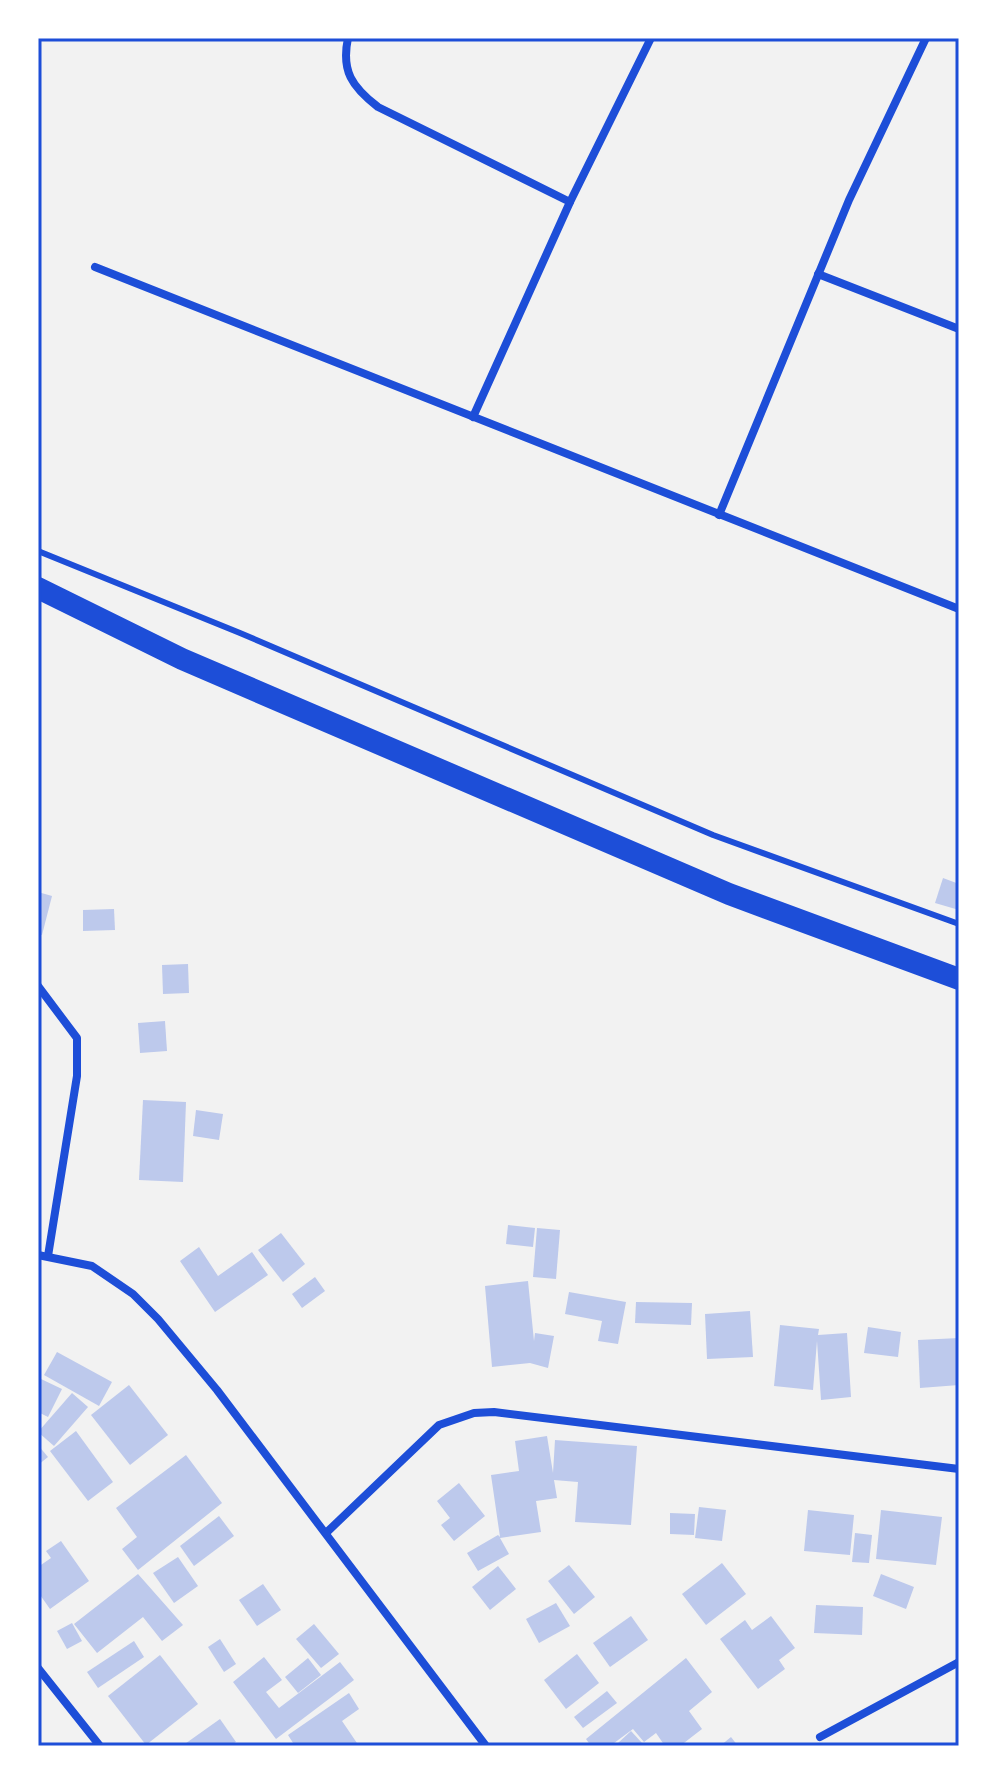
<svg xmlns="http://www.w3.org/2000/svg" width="997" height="1784" viewBox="0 0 997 1784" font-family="Ubuntu,sans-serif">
	<rect width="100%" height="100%" fill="#f2f2f2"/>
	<g fill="#bdc9ec">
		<path d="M943 878 959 884V910L935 903Z"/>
		<path d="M38 892 52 896 42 935 38 934Z"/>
		<path d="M114 909 115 930 83 931V910Z"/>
		<path d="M188 964 189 993 163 994 162 965Z"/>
		<path d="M165 1021 167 1051 140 1053 138 1023Z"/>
		<path d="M143 1100 186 1102 183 1182 139 1180Z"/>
		<path d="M196 1110 223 1114 219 1140 193 1136Z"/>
		<path d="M508 1225 535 1228 533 1247 506 1244Z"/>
		<path d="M537 1228 560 1230 556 1279 533 1277Z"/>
		<path d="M281 1233 305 1264 283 1282 258 1250Z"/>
		<path d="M199 1247 218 1276 252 1252 268 1275 215 1312 180 1261Z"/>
		<path d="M315 1277 325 1291 302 1308 292 1294Z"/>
		<path d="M528 1281 534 1341 535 1333 554 1336 548 1368 530 1363 492 1367 485 1286Z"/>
		<path d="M569 1292 626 1302 618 1344 598 1341 602 1321 565 1314Z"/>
		<path d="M636 1302 692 1303 691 1325 635 1323Z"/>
		<path d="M750 1311 753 1357 707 1359 705 1314Z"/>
		<path d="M780 1325 819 1329 818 1335 847 1333 851 1397 821 1400 817 1341 813 1390 774 1386Z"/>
		<path d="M868 1327 901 1332 898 1357 864 1353Z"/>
		<path d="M959 1338V1385L920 1388 918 1340Z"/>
		<path d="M57 1352 112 1382 99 1406 44 1375Z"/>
		<path d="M41 1379 62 1389 48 1417 38 1412Z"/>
		<path d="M129 1385 168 1435 130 1465 91 1415Z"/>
		<path d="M72 1393 88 1407 54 1446 38 1432Z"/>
		<path d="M76 1431 113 1482 88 1501 50 1451Z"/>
		<path d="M547 1436 553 1473 555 1440 637 1446 631 1525 575 1522 578 1482 554 1480 557 1498 536 1501 541 1532 500 1538 509 1554 478 1571 467 1553 498 1535 500 1537 491 1475 519 1471 515 1441Z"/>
		<path d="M38 1445 48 1457 38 1465Z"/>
		<path d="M186 1455 222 1503 138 1570 122 1549 137 1537 116 1508Z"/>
		<path d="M459 1483 485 1516 454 1541 441 1525 450 1518 437 1501Z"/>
		<path d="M699 1507 726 1510 722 1541 695 1538Z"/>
		<path d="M808 1510 854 1515 850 1555 804 1551Z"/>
		<path d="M881 1510 942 1517 936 1565 876 1559Z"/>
		<path d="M670 1513 695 1514 694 1535 670 1534Z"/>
		<path d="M219 1516 234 1536 194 1566 180 1546Z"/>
		<path d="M855 1533 872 1535 869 1563 852 1562Z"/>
		<path d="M61 1541 89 1581 50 1609 38 1592V1567L51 1558 46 1551Z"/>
		<path d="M178 1557 198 1586 174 1603 153 1573Z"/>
		<path d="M722 1563 746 1594 706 1625 682 1594Z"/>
		<path d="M569 1565 595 1597 574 1614 548 1581Z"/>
		<path d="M498 1566 516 1589 490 1610 472 1587Z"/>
		<path d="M138 1574 183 1625 162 1641 143 1617 97 1653 74 1624Z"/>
		<path d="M881 1574 914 1587 906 1609 873 1596Z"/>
		<path d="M263 1584 281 1610 257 1626 239 1600Z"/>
		<path d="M556 1603 570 1626 539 1643 526 1619Z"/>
		<path d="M816 1605 863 1607 862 1635 814 1633Z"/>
		<path d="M631 1616 648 1640 610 1667 593 1643Z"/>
		<path d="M771 1616 795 1648 779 1660 785 1669 758 1689 720 1639 745 1620 752 1630Z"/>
		<path d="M72 1623 82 1641 67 1649 57 1631Z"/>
		<path d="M314 1624 339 1654 321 1668 296 1639Z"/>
		<path d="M220 1639 236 1664 224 1672 208 1647Z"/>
		<path d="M134 1641 144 1657 98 1688 87 1672Z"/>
		<path d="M577 1654 599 1683 566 1709 544 1680Z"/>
		<path d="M160 1655 198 1704 146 1745 108 1696Z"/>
		<path d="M264 1657 282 1680 266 1692 279 1708 340 1662 354 1680 276 1739 233 1682Z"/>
		<path d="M308 1658 321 1675 298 1693 285 1677Z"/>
		<path d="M686 1658 712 1692 689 1711 702 1729 680 1746H665L656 1733 644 1742 633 1729 610 1746H591L586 1739Z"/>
		<path d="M607 1691 617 1703 583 1728 574 1717Z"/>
		<path d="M349 1693 359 1709 342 1721 359 1746H295L288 1735Z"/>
		<path d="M220 1719 236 1742 229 1746H182Z"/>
		<path d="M631 1731 643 1744 641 1746 618 1743Z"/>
		<path d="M731 1737 738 1746H720Z"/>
	</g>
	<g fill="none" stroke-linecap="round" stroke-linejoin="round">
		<path stroke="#1d4ed8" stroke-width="6" d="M38 551 240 633 713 835 959 924"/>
		<g stroke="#1d4ed8" stroke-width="8">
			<path d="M348 38C341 71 352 87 378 107L570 202 473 417"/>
			<path d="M570 202 651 38"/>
			<path d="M95 267 959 609"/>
			<path d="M818 274 959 329"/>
			<path d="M719 515 849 200 926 38"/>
			<path d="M38 986 77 1038V1076L48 1256"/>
			<path d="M38 1255 92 1266 133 1294 158 1319 217 1390 486 1746"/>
			<path d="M326 1533 439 1425 474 1413 494 1412 959 1469"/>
			<path d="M38 1668 100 1746"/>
			<path d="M820 1737 959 1662"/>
		</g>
		<path stroke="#1d4ed8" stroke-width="22" d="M38 588 182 659 729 894 959 979"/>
	</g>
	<rect width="997" height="1784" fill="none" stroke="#ffffff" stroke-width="80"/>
	<rect x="40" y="40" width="917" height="1704" fill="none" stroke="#1d4ed8" stroke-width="3"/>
</svg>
